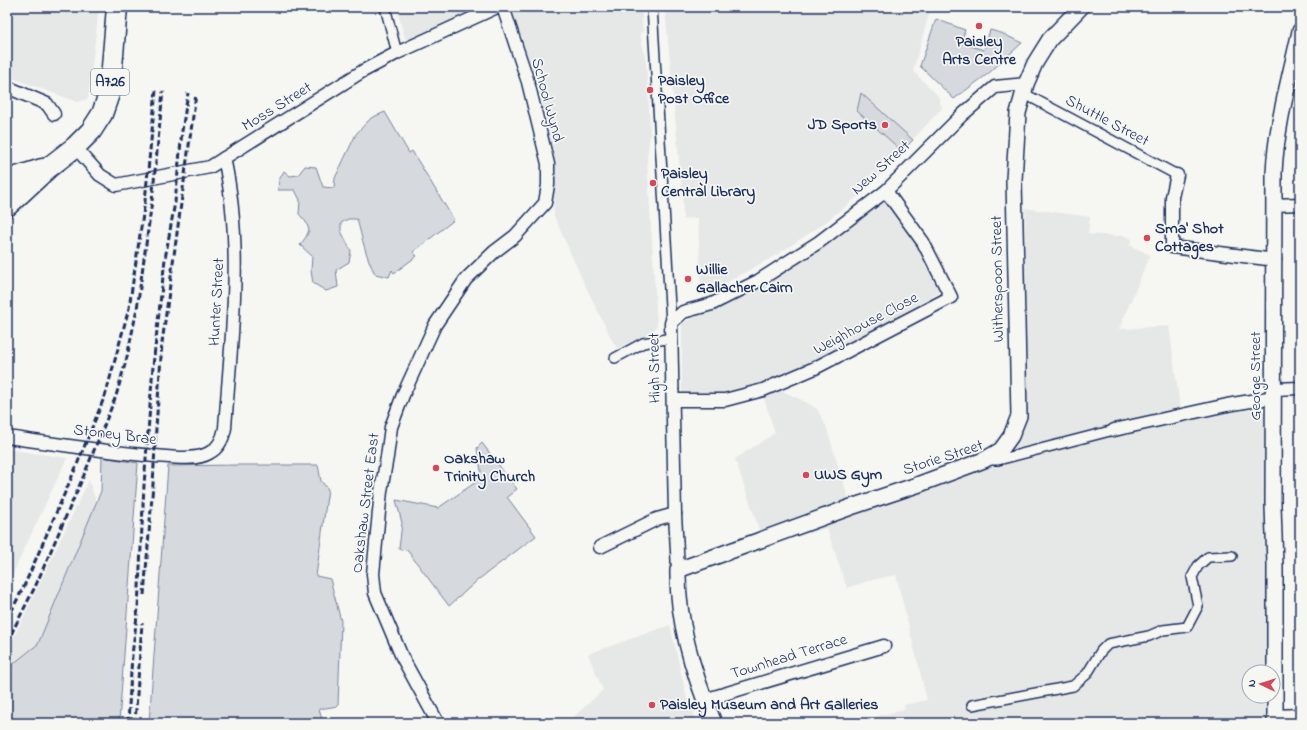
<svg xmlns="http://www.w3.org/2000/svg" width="1307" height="730" viewBox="0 0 1307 730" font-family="'Indie Flower',sans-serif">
	<rect width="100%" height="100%" fill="#f6f6f2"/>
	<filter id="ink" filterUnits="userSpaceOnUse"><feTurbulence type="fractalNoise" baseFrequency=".025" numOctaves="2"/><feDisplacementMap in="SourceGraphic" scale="8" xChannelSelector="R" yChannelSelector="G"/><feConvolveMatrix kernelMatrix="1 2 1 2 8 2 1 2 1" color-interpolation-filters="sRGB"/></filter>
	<g filter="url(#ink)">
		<g fill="#e6e7e7">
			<path d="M7 7 63 13 64 7H99L88 99 77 102 7 76Z"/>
			<path d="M396 7H491L474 13 406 41Z"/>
			<path d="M514 7H641L643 32 640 33 646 62 649 108 650 134 647 159 657 325 652 334 617 348 612 340 584 283 554 216 553 152 537 81 500 10Z"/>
			<path d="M665 7H931L913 71 938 96 942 108 867 189 826 222 778 254 709 292H704L701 287 698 218 683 219V204Z"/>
			<path d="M888 197 945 289 812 365 749 391 682 400V323L722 305 824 245Z"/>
			<path d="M1025 208 1090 217 1088 234 1116 236 1123 235 1132 239 1129 245 1150 255 1119 329 1169 326 1181 415 1234 409 1266 411 1268 672H1249V696H1268L1269 723H852L905 709 904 705 927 700 896 575 871 580 847 588 827 528 763 546 757 523 735 459 775 433 763 395 780 390 804 401 817 409 826 426 851 507 998 460 1025 424Z"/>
			<path d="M7 449 67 458 7 586Z"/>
			<path d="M89 480 100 515 7 723V652Z"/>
			<path d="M670 625 687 699 698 723H567L603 690 588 654Z"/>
		</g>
		<g fill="#d6d9dd" stroke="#78849e">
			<path d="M936 19 965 30 961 43 984 50 990 30 1001 33 1022 43 989 73 954 99 920 66Z"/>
			<path d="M861 93 913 140 902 151 857 111Z"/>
			<path d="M385 112 409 153 412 151 454 220 413 252 417 256 394 273 392 270 389 277 375 274C366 257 362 238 357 219H348L341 223V231L351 251 349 262 336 270 338 287 326 291 313 283 311 271 312 256 300 245 306 237 309 230 306 222 299 214 300 200 295 190H278L279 180 284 171 290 176 298 175 305 166 316 167 323 187 334 188 335 178 356 134 371 118Z"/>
			<path d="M482 443 517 489 507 497 536 536 479 579 449 606 407 550 399 549 402 523 396 500 438 508 476 482 481 471 477 448Z"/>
			<path d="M102 457 138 463 119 723H7V675L13 664 38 644 101 491Z"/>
			<path d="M235 465H318L321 481 328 489 316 576 330 579 341 621 338 706 319 709 323 723H149L168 466Z"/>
		</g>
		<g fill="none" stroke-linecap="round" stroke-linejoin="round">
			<defs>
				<g id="pedestrian">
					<path d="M385 7 397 53"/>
					<path d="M652 7 671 323"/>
					<path d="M1023 93 1177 175"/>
					<path d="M615 358 643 343 672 338"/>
					<path d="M988 460H998L1114 430"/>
					<path d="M972 705 1073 686 1087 674 1101 651 1108 644 1149 636 1163 630 1187 627 1198 606 1192 577 1198 566 1208 557 1232 556"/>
				</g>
				<g id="minor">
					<path d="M7 87 47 104 54 114"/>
					<path d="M75 147 100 175 116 185 210 167 363 71 397 53 497 7"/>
					<path d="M1177 175 1172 197V247L1275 260"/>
					<path d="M1275 205 1300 204"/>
					<path d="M1274 389 1300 388"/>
					<path d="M674 400H725L763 390 815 368 951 297 923 242 886 191"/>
					<path d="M1114 430 1227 405 1274 397"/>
					<path d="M7 437C56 444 106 452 155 456 170 457 196 461 209 453 219 448 223 439 225 428 231 339 244 247 224 158"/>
					<path d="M600 547 657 519 675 514"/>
					<path d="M678 570 675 514 671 323 683 312 712 304 758 281 819 242 886 191 962 115 995 87 1026 84"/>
					<path d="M704 700 884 646"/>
					<path d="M1275 716 1300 715"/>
					<path d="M438 723 402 657 375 593 373 574 381 491 387 457 391 427 403 395 435 325 466 279 494 252 515 236 545 203 548 185V164L528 82 503 7"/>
				</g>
				<g id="tertiary">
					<path d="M714 723C694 676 677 621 678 570L851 507 917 485 984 460 1001 450 1011 436 1019 416 1014 180 1018 113 1026 84 1035 63 1050 39 1081 7"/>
					<path d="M1275 723V565L1273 506 1274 173C1276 125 1290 78 1300 31"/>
				</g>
				<g id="primary">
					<path d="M7 180 42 169"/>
					<path d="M7 206 48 168 75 147 91 131 102 114 110 91 117 7"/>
				</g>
			</defs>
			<use href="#pedestrian" stroke="#1b2f5e" stroke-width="12"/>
			<use href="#minor" stroke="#1b2f5e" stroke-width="15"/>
			<use href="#tertiary" stroke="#1b2f5e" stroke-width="18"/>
			<use href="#primary" stroke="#1b2f5e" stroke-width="23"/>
			<use href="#pedestrian" stroke="#f6f6f2" stroke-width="9"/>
			<use href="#minor" stroke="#f6f6f2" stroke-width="12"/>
			<use href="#tertiary" stroke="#f6f6f2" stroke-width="15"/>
			<use href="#primary" stroke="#f6f6f2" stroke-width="20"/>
			<g stroke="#1b2f5e" stroke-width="3" stroke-dasharray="6 3" stroke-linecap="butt">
				<path d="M144 595 153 484 156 428 162 343 196 94"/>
				<path d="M7 620 25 584 74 472 106 393 129 308 145 201 156 90"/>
				<path d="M7 642 35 587 84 475 116 396 127 357 137 309 152 201 163 91"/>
				<path d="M128 723 132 655 138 608 144 485 153 366 165 259 175 202 182 131 188 93"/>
				<path d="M135 723 142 623"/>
			</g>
		</g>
	</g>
	<g fill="#d1495b" stroke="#f6f6f2" stroke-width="1.5">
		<circle cx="979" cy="26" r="4"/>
		<circle cx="650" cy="90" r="4"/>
		<circle cx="885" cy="125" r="4"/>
		<circle cx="653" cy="183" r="4"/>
		<circle cx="1147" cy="238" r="4"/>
		<circle cx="688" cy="279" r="4"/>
		<circle cx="436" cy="468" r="4"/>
		<circle cx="806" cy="475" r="4"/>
		<circle cx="652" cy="705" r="4"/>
	</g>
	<g text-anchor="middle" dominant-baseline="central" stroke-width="3.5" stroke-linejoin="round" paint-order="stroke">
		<rect fill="#f6f6f2" stroke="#5d6b8a" stroke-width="1" x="91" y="69" width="38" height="26" rx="3"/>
		<g font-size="15" font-weight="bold" fill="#1b2f5e">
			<text x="110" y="82">A726</text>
		</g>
		<g font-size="16" font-weight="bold" fill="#1b2f5e" stroke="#f6f6f2" text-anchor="start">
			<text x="979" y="42" text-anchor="middle">Paisley<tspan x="979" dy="18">Arts Centre</tspan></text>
			<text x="658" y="81">Paisley<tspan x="658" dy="18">Post Office</tspan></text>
			<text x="877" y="125" text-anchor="end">JD Sports</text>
			<text x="661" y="174">Paisley<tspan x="661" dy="18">Central Library</tspan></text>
			<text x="1155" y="229">Sma' Shot<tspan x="1155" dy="18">Cottages</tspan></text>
			<text x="696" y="270">Willie<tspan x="696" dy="18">Gallacher Cairn</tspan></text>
			<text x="444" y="459">Oakshaw<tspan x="444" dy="18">Trinity Church</tspan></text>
			<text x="814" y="475">UWS Gym</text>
			<text x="660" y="705">Paisley Museum and Art Galleries</text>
		</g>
		<g font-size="16" fill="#1b2f5e" stroke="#f6f6f2">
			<text transform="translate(547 100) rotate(75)">School Wynd</text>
			<text transform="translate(277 107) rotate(-32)">Moss Street</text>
			<text transform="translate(1107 121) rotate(28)">Shuttle Street</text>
			<text transform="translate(881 168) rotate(-42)">New Street</text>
			<text transform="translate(998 279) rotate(-91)">Witherspoon Street</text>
			<text transform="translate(217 302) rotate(-87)">Hunter Street</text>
			<text transform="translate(866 324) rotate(-28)">Weighhouse Close</text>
			<text transform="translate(655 368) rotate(-91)">High Street</text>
			<text transform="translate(1256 376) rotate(-90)">George Street</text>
			<text transform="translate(115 435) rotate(7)">Stoney Brae</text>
			<text transform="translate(943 458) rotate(-18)">Storie Street</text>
			<text transform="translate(366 503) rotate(-83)">Oakshaw Street East</text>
			<text transform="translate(789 657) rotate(-17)">Townhead Terrace</text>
		</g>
	</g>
	<rect width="1307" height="730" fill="none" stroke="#f6f6f2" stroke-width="24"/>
	<rect x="12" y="12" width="1283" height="706" fill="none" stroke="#1b2f5e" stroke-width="1.5" filter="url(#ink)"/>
	<g transform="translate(1261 684) rotate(274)"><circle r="19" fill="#f6f6f2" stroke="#9ea6b7"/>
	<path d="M0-3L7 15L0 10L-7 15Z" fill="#d1495b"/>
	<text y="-6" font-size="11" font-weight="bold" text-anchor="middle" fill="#1b2f5e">N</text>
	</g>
</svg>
